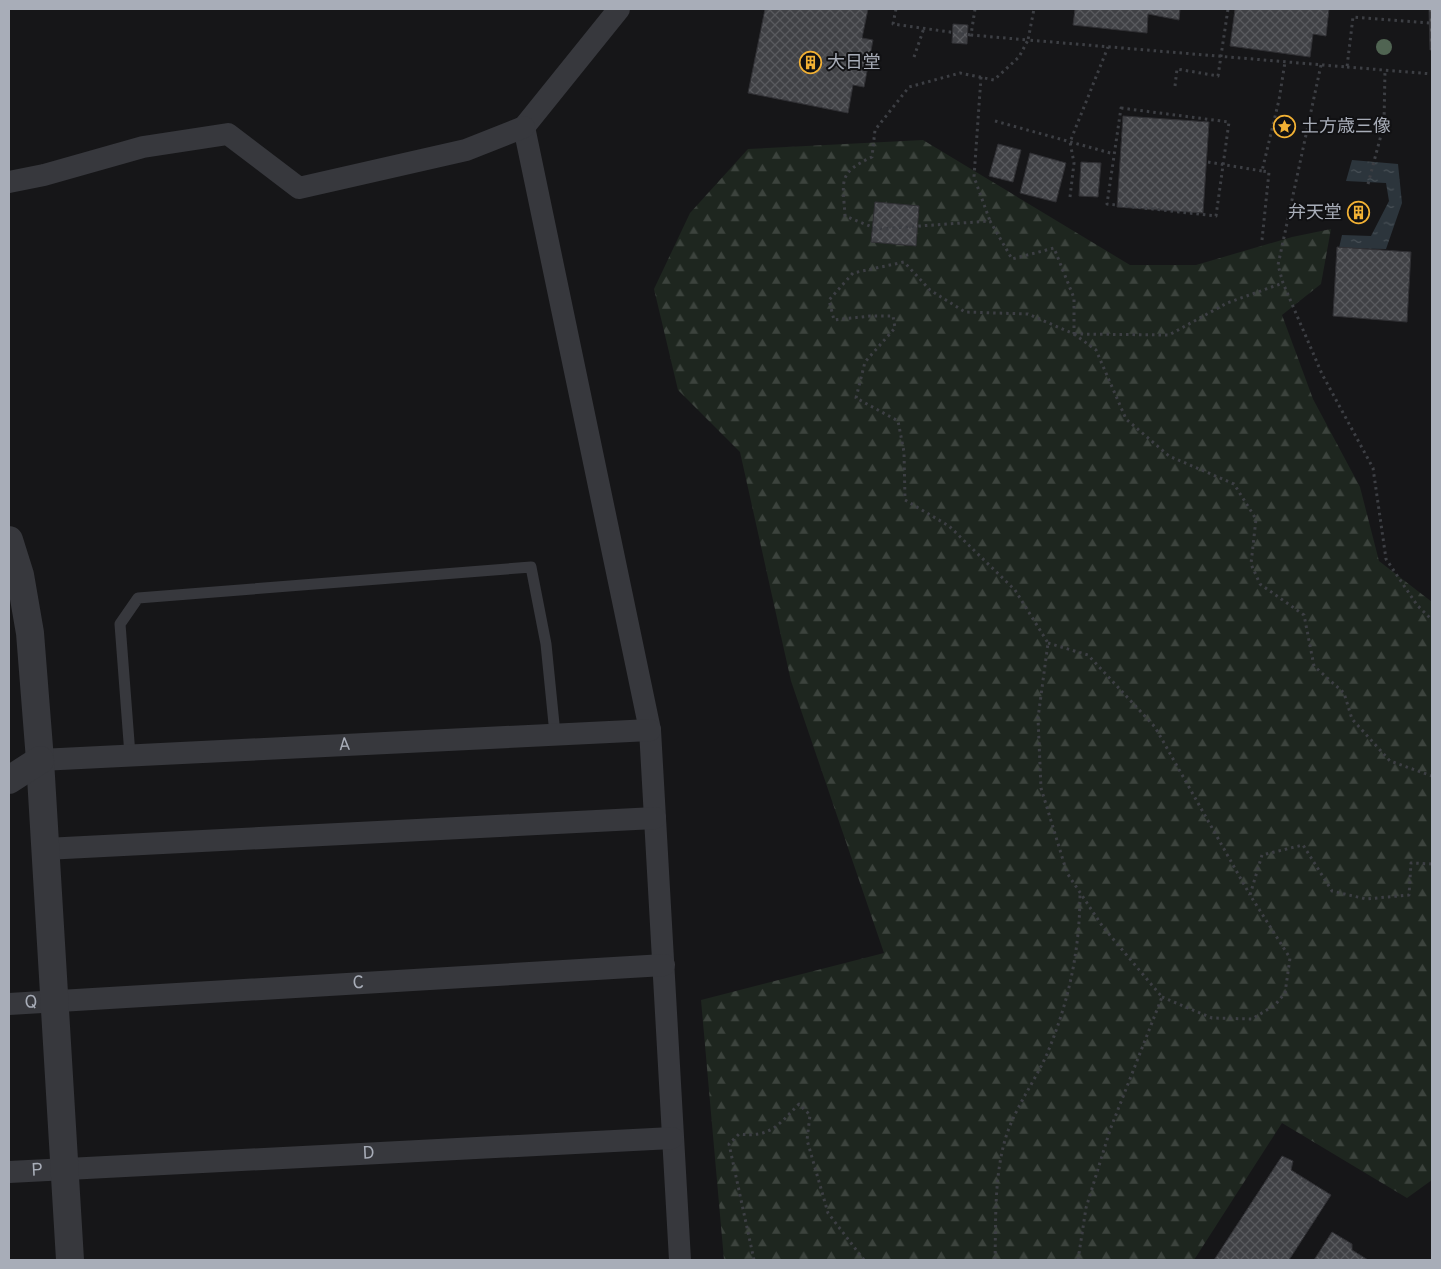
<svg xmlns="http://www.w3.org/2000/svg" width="1441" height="1269" viewBox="0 0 1441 1269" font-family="Overpass,'Noto Sans JP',sans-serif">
	<defs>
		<pattern id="forest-firs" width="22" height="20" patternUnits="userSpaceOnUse" patternTransform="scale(1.25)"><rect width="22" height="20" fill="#1e261f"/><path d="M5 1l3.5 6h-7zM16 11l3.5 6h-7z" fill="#3c433d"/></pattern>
		<pattern id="water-ripples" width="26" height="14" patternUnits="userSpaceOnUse" patternTransform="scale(1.25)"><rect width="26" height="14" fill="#2c353c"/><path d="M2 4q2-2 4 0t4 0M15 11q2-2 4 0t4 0" fill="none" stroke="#485056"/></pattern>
		<pattern id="building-cross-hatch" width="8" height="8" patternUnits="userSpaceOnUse" patternTransform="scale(1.25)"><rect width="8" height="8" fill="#404145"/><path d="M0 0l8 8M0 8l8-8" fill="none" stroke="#595a5e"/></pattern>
	</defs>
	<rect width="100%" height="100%" fill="#161618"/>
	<path fill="url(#forest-firs)" d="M923 140 1130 265H1196L1292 237 1331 229 1321 284 1282 315 1313 399 1360 487 1379 561 1432 602V1180L1407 1198 1282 1123 1194 1260H724L701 1000 884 953 791 681 740 452 678 390 654 289 690 213 748 149Z"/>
	<path fill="url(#water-ripples)" d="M1352 160 1398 164 1402 203 1386 249 1339 248 1342 235 1371 236 1389 201 1386 183 1346 181Z"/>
	<g fill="url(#building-cross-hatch)" stroke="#303034">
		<path d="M765 9H868L862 38 873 40 864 87 853 85 848 113 748 93Z"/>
		<path d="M1075 9H1180L1179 20 1148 14 1147 33 1073 25Z"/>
		<path d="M1235 9H1329L1326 36 1313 34 1310 57 1230 46Z"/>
		<path d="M1429 9H1432V50H1430Z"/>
		<path d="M953 24 968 25 967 44 952 43Z"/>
		<path d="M1123 116 1209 122 1203 213 1117 207Z"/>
		<path d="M998 144 1021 150 1013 182 989 176Z"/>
		<path d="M1030 153 1066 163 1056 202 1020 193Z"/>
		<path d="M1081 162 1101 163 1098 197 1079 196Z"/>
		<path d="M875 202 919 206 916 246 871 242Z"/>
		<path d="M1357 205 1365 210 1358 221 1350 216Z"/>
		<path d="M1337 247 1411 252 1407 322 1333 316Z"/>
		<path d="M1282 1156 1293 1161 1291 1170 1331 1195 1289 1260H1214Z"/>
		<path d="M1332 1232 1352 1244V1250L1368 1260H1314Z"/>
	</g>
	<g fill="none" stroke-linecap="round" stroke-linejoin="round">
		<g stroke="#3d3f44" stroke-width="3" stroke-dasharray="2.5 4" stroke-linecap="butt">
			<path d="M896 9 893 24 971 35"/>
			<path d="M975 9 971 35 1028 40 1034 9"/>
			<path d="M914 57 924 28"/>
			<path d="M1321 65 1278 265 1283 283 1322 374 1373 468 1386 559 1417 605 1432 620"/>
			<path d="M1347 67 1432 74"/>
			<path d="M981 77 974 177 990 221"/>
			<path d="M1175 86 1177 69 1218 76 1228 9"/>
			<path d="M1121 108 1229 122 1216 216 1107 204Z"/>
			<path d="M995 121 1114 154"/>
			<path d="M1208 162 1262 171"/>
			<path d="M1368 184 1384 124 1385 70"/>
			<path d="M1070 197 1074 163 1070 142 1108 47"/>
			<path d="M1262 240 1269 172 1262 171 1279 100 1285 62"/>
			<path d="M1074 334 1096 350 1126 419 1169 456 1234 484 1256 519 1251 564 1260 584 1304 615 1314 666 1344 693 1352 719 1390 761 1432 776"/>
			<path d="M1074 334 1169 335 1227 303 1283 283"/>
			<path d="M1048 643 1088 655 1155 727 1250 895"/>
			<path d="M1162 997 1212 1018 1252 1019 1275 1005 1285 993 1290 958 1250 895 1262 855 1303 845 1332 891 1366 899 1409 895 1411 863 1432 864"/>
			<path d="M754 1260 729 1144 739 1134C771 1138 779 1124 799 1104L810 1115 807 1140 828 1213 864 1260"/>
			<path d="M995 1260C996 1220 994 1179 1005 1140 1014 1109 1034 1083 1047 1054 1069 1001 1080 950 1080 892"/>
			<path d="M1078 1260 1086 1208 1110 1130 1162 997 1103 927 1067 873 1041 788 1038 718 1048 643 1015 590 949 526 905 500 904 452 898 421 856 398 865 362 895 328 893 316H870L834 320 829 300 853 273 904 262 930 290 965 312 1028 314 1074 334V298L1054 248 1012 259 990 221 877 229 845 216C843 181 837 173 872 157L875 130 909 87 960 73 994 80 1019 57 1028 40 1347 67 1353 17 1429 23"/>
		</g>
		<path stroke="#37383d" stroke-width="11" d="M130 755 120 624 138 598 531 567 546 644 555 734"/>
		<g stroke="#37383d" stroke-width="22">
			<path d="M619 9 524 127 650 730 680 1260"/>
			<path d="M9 182 44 175 143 147 228 134 299 188 466 150 524 127"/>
			<path id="s1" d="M40 760 650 730"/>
			<path d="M45 849 655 818"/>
			<path id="s2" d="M9 1004 664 965"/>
			<path id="s3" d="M9 1172 672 1138"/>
		</g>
		<g stroke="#37383d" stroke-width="28">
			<path d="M9 540 20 575 30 633 40 760 70 1260"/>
			<path d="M9 780 40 760"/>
		</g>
	</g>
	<circle fill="#506452" cx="1384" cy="47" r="8"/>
	<defs>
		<symbol id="building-ring" viewBox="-11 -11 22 22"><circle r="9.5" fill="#111113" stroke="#f2b134" stroke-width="1.5"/><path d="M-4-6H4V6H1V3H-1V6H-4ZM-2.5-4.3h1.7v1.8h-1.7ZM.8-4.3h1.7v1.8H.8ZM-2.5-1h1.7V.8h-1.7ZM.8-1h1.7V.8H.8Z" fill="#f2b134"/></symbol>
		<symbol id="sight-ring" viewBox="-11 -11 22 22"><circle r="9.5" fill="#111113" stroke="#f2b134" stroke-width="1.5"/><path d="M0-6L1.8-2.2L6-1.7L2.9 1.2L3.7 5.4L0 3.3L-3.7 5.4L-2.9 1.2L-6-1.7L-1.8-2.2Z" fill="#f2b134"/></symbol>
	</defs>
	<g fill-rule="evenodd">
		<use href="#building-ring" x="798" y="50" width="25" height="25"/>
		<use href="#sight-ring" x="1272" y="114" width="25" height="25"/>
		<use href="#building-ring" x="1346" y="200" width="25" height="25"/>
	</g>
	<g text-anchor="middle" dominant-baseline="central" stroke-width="4" stroke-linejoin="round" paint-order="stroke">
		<g font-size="18" fill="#a8adb8" stroke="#111113" text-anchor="start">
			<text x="827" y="63">大日堂</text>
			<text x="1301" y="127">土方歳三像</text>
			<text x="1342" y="213" text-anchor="end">弁天堂</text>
		</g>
		<g font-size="18" fill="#a8adb8" stroke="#111113">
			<text stroke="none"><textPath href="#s1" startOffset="305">A</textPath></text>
			<text stroke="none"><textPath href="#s2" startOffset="350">C</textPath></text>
			<text stroke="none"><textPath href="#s2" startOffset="22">Q</textPath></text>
			<text stroke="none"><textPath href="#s3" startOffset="360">D</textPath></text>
			<text stroke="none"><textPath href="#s3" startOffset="28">P</textPath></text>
		</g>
	</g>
	<rect width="1441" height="1269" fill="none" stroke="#a8adb8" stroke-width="20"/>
</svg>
